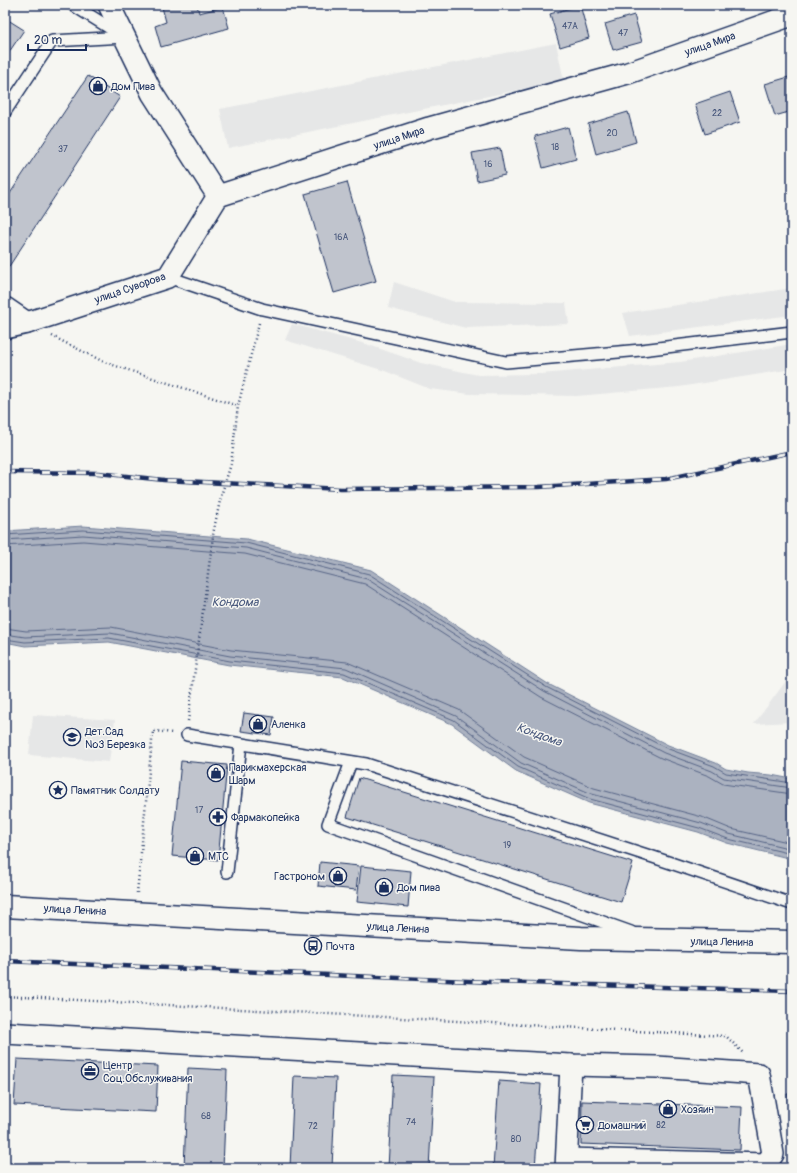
<svg xmlns="http://www.w3.org/2000/svg" width="797" height="1173" viewBox="0 0 797 1173" font-family="Pangolin,sans-serif">
	<rect width="100%" height="100%" fill="#f6f6f2"/>
	<filter id="ink" filterUnits="userSpaceOnUse"><feTurbulence type="fractalNoise" baseFrequency=".025" numOctaves="2"/><feDisplacementMap in="SourceGraphic" scale="8" xChannelSelector="R" yChannelSelector="G"/><feConvolveMatrix kernelMatrix="1 2 1 2 8 2 1 2 1" color-interpolation-filters="sRGB"/></filter>
	<g filter="url(#ink)">
		<g fill="#e6e7e7">
			<path d="M556 43 564 81 228 148 220 109Z"/>
			<path d="M394 282 455 302 566 303 569 324 466 328 388 308Z"/>
			<path d="M792 288V315L630 336 623 313Z"/>
			<path d="M292 324 366 344 421 363 478 375 541 374 680 362 792 344V369L679 387 577 396 470 394 430 389 385 371 285 340Z"/>
			<path d="M792 673V722L754 724Z"/>
			<path d="M33 715 115 720 109 762 29 755Z"/>
		</g>
		<path fill="#abb2c0" stroke="#717e99" d="M83 526 247 539 371 570 548 684 668 745 716 763 726 769 748 773 771 775 792 779V859L727 843 698 832 589 803 516 771 452 724 343 677 229 665 109 642 25 646 5 642V531Z"/>
		<g fill="none" stroke-linecap="round" stroke-linejoin="round">
			<g stroke="#556385" stroke-width="1">
				<path d="M5 535 83 530 246 543 369 574 546 687 666 748 714 766 726 773 792 783"/>
				<path d="M5 540 83 535 246 548 367 579 544 691 664 753 712 771 724 778 792 788"/>
				<path d="M5 546 83 541 245 554 365 584 541 697 661 758 709 776 723 784 792 794"/>
				<path d="M5 628 26 631 111 627 231 650 347 662 459 710 524 757 594 788 702 817 731 829 792 843"/>
				<path d="M5 634 25 637 110 633 230 656 346 668 456 716 521 763 592 794 701 823 729 834 792 849"/>
				<path d="M5 639 25 642 109 638 230 661 344 673 454 720 518 767 590 799 699 828 728 839 792 854"/>
			</g>
		</g>
		<g fill="#c0c4cd" stroke="#1b2f5e">
			<path d="M169 5H197L199 13 223 7 229 28 161 47 155 26 166 22 162 7Z"/>
			<path d="M580 5 589 38 560 47 550 14Z"/>
			<path d="M634 15 642 42 613 50 605 24Z"/>
			<path d="M5 18 24 30 5 58Z"/>
			<path d="M88 76 120 97 6 271 5 201Z"/>
			<path d="M792 76V111L775 116 765 84Z"/>
			<path d="M730 92 740 122 705 134 695 104Z"/>
			<path d="M628 112 636 142 596 154 588 124Z"/>
			<path d="M568 127 576 159 543 168 535 136Z"/>
			<path d="M500 148 505 175 477 181 472 153Z"/>
			<path d="M347 182 376 281 334 293 305 194Z"/>
			<path d="M244 713 274 717 271 735 241 731Z"/>
			<path d="M181 761 227 765 218 860 172 856Z"/>
			<path d="M359 778 633 863 621 902 347 817Z"/>
			<path d="M320 862 359 866 356 890 318 886Z"/>
			<path d="M361 866 411 871 408 907 357 902Z"/>
			<path d="M17 1059 158 1066 156 1112 14 1105Z"/>
			<path d="M188 1068 227 1070 223 1168H184Z"/>
			<path d="M393 1075 434 1077 429 1168H388Z"/>
			<path d="M294 1076 336 1078 332 1168H290Z"/>
			<path d="M499 1081 541 1084 535 1168H493Z"/>
			<path d="M787 1094H792V1133H790Z"/>
			<path d="M582 1101 742 1107 740 1150 581 1144Z"/>
		</g>
		<g fill="none" stroke-linecap="round" stroke-linejoin="round">
			<defs>
				<g id="lane">
					<path d="M73 5 121 35"/>
					<path d="M5 112 52 41 125 37"/>
					<path d="M168 277 262 309 506 362 641 350 792 332"/>
					<path d="M187 735 366 764 653 857 792 904"/>
					<path d="M351 762 328 824 631 932"/>
					<path d="M227 872 241 744"/>
				</g>
				<g id="street">
					<path d="M109 5 152 93 218 196"/>
					<path d="M218 196 429 128 628 73 792 15"/>
					<path d="M5 308 27 323"/>
					<path d="M5 328 27 323 168 277 218 196"/>
					<path d="M5 1033 571 1065 657 1067 759 1074 773 1154 766 1164 567 1159"/>
					<path d="M566 1168 571 1065"/>
				</g>
				<path id="secondary" d="M5 906 581 938 792 942"/>
			</defs>
			<use href="#lane" stroke="#1b2f5e" stroke-width="14"/>
			<use href="#street" stroke="#1b2f5e" stroke-width="24"/>
			<use href="#secondary" stroke="#1b2f5e" stroke-width="25"/>
			<g stroke="#1b2f5e" stroke-width="2.5" stroke-dasharray="1 3" stroke-linecap="butt">
				<path d="M52 336 104 362 238 406"/>
				<path d="M188 721 214 529 221 496 231 464 238 406 259 323"/>
				<path d="M137 893 153 731 174 733"/>
				<path d="M5 996 726 1036 743 1053"/>
			</g>
			<use href="#lane" stroke="#f6f6f2" stroke-width="11"/>
			<use href="#street" stroke="#f6f6f2" stroke-width="21"/>
			<use href="#secondary" stroke="#f6f6f2" stroke-width="22"/>
			<defs>
				<g id="rail">
					<path d="M5 472 98 473 164 480 341 489 539 487 666 479 792 452"/>
					<path d="M5 961 491 982 792 991"/>
				</g>
			</defs>
			<use href="#rail" stroke="#1b2f5e" stroke-width="4.5"/>
			<use href="#rail" stroke="#f6f6f2" stroke-width="3" stroke-dasharray="9" stroke-linecap="butt"/>
		</g>
	</g>
	<defs>
		<symbol id="shop-ring" viewBox="-11 -11 22 22"><circle r="9.5" fill="#f6f6f2" stroke="#1b2f5e" stroke-width="1.5"/><path d="M-5-2.5h2.3a2.7 3.5 0 0 1 5.4 0H5L5.5 6h-11ZM-1.5-2.5h3a1.5 2.3 0 0 0-3 0Z" fill="#1b2f5e"/></symbol>
		<symbol id="school-ring" viewBox="-11 -11 22 22"><circle r="9.5" fill="#f6f6f2" stroke="#1b2f5e" stroke-width="1.5"/><path d="M0-5L7-2L0 1L-7-2ZM-4 1L0 2.5L4 1V4Q0 6-4 4Z" fill="#1b2f5e"/></symbol>
		<symbol id="sight-ring" viewBox="-11 -11 22 22"><circle r="9.5" fill="#f6f6f2" stroke="#1b2f5e" stroke-width="1.5"/><path d="M0-6L1.8-2.2L6-1.7L2.9 1.2L3.7 5.4L0 3.3L-3.7 5.4L-2.9 1.2L-6-1.7L-1.8-2.2Z" fill="#1b2f5e"/></symbol>
		<symbol id="pharmacy-ring" viewBox="-11 -11 22 22"><circle r="9.5" fill="#f6f6f2" stroke="#1b2f5e" stroke-width="1.5"/><path d="M-2-6h4v4h4v4h-4v4h-4v-4h-4v-4h4Z" fill="#1b2f5e"/></symbol>
		<symbol id="bus-ring" viewBox="-11 -11 22 22"><circle r="9.5" fill="#f6f6f2" stroke="#1b2f5e" stroke-width="1.5"/><path d="M-5-6H5V4H4V6H2V4H-2V6H-4V4H-5ZM-3.5-4V0h7V-4ZM-3.5 1.2v1.5H-2V1.2ZM2 1.2v1.5H3.5V1.2Z" fill="#1b2f5e"/></symbol>
		<symbol id="office-ring" viewBox="-11 -11 22 22"><circle r="9.5" fill="#f6f6f2" stroke="#1b2f5e" stroke-width="1.5"/><path d="M-6-3h4V-5.5h4V-3h4V5H-6ZM-1-4.5V-3h2v-1.5ZM-6 0V1H6V0Z" fill="#1b2f5e"/></symbol>
		<symbol id="supermarket-ring" viewBox="-11 -11 22 22"><circle r="9.5" fill="#f6f6f2" stroke="#1b2f5e" stroke-width="1.5"/><path d="M-6-5.5h2.5l.6 2H6L4.5 2H-2.5L-4.4-4H-6ZM-1.5 3.2a1.3 1.3 0 1 0 .1 0ZM3 3.2a1.3 1.3 0 1 0 .1 0Z" fill="#1b2f5e"/></symbol>
	</defs>
	<g fill-rule="evenodd">
		<use href="#shop-ring" x="88" y="76" width="20" height="20"/>
		<use href="#shop-ring" x="248" y="714" width="20" height="20"/>
		<use href="#school-ring" x="62" y="727" width="20" height="20"/>
		<use href="#shop-ring" x="206" y="763" width="20" height="20"/>
		<use href="#sight-ring" x="48" y="780" width="20" height="20"/>
		<use href="#pharmacy-ring" x="208" y="807" width="20" height="20"/>
		<use href="#shop-ring" x="185" y="846" width="20" height="20"/>
		<use href="#shop-ring" x="328" y="866" width="20" height="20"/>
		<use href="#shop-ring" x="374" y="877" width="20" height="20"/>
		<use href="#bus-ring" x="303" y="936" width="20" height="20"/>
		<use href="#office-ring" x="80" y="1061" width="20" height="20"/>
		<use href="#shop-ring" x="658" y="1099" width="20" height="20"/>
		<use href="#supermarket-ring" x="575" y="1115" width="20" height="20"/>
	</g>
	<g text-anchor="middle" dominant-baseline="central" stroke-width="3" stroke-linejoin="round" paint-order="stroke">
		<g font-size="9" fill="#44547a">
			<text x="570" y="26">47А</text>
			<text x="623" y="33">47</text>
			<text x="717" y="113">22</text>
			<text x="612" y="133">20</text>
			<text x="555" y="147">18</text>
			<text x="63" y="149">37</text>
			<text x="488" y="164">16</text>
			<text x="341" y="237">16А</text>
			<text x="199" y="810">17</text>
			<text x="507" y="845">19</text>
			<text x="206" y="1116">68</text>
			<text x="411" y="1122">74</text>
			<text x="661" y="1125">82</text>
			<text x="313" y="1126">72</text>
			<text x="516" y="1139">80</text>
		</g>
		<g font-size="11" fill="#1b2f5e" stroke="#f6f6f2">
			<text transform="translate(710 44) rotate(-19)">улица Мира</text>
			<text transform="translate(399 138) rotate(-18)">улица Мира</text>
			<text transform="translate(130 288) rotate(-19)">улица Суворова</text>
			<text transform="translate(75 910) rotate(3)">улица Ленина</text>
			<text transform="translate(398 928) rotate(3)">улица Ленина</text>
			<text transform="translate(722 942) rotate(1)">улица Ленина</text>
		</g>
		<g font-size="11" fill="#1b2f5e" stroke="#f6f6f2" text-anchor="start">
			<text x="111" y="86">Дом Пива</text>
			<text x="271" y="724">Аленка</text>
			<text x="85" y="731">Дет.Сад<tspan x="85" dy="13">№3 Березка</tspan></text>
			<text x="229" y="767">Парикмахерская<tspan x="229" dy="13">Шарм</tspan></text>
			<text x="71" y="790">Памятник Солдату</text>
			<text x="231" y="817">Фармакопейка</text>
			<text x="208" y="856">МТС</text>
			<text x="325" y="876" text-anchor="end">Гастроном</text>
			<text x="397" y="887">Дом пива</text>
			<text x="326" y="946">Почта</text>
			<text x="103" y="1065">Центр<tspan x="103" dy="13">Соц.Обслуживания</tspan></text>
			<text x="681" y="1109">Хозяин</text>
			<text x="598" y="1125">Домашний</text>
		</g>
		<g font-size="12" font-style="italic" fill="#46567b" stroke="#f6f6f2">
			<text x="235" y="602">Кондома</text>
			<text transform="translate(539 735) rotate(20)">Кондома</text>
		</g>
	</g>
	<rect width="797" height="1173" fill="none" stroke="#f6f6f2" stroke-width="20"/>
	<rect x="10" y="10" width="777" height="1153" fill="none" stroke="#1b2f5e" stroke-width="1.5" filter="url(#ink)"/>
	<path d="M28 44v6h58v-6" fill="none" stroke="#1b2f5e" stroke-width="2"/>
	<text x="34" y="44" font-size="12" fill="#1b2f5e" stroke="#f6f6f2" stroke-width="3" paint-order="stroke">20 m</text>
</svg>
